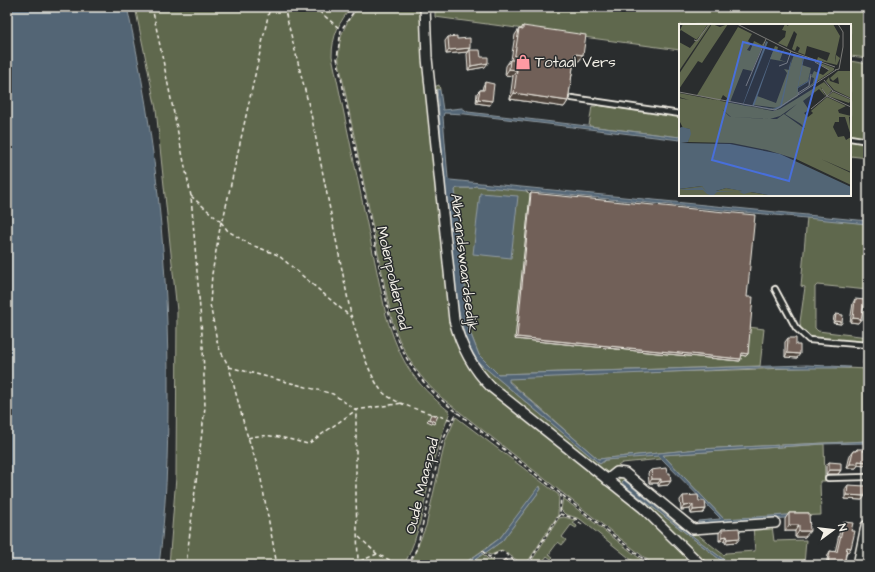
<svg xmlns="http://www.w3.org/2000/svg" width="875" height="572" viewBox="0 0 875 572" font-family="'Architects Daughter',sans-serif">
	<rect width="100%" height="100%" fill="#2a2d2e"/>
	<filter id="ink" filterUnits="userSpaceOnUse"><feTurbulence type="fractalNoise" baseFrequency=".025" numOctaves="2"/><feDisplacementMap in="SourceGraphic" scale="8" xChannelSelector="R" yChannelSelector="G"/><feConvolveMatrix kernelMatrix="1 2 1 2 8 2 1 2 1" color-interpolation-filters="sRGB"/></filter>
	<g filter="url(#ink)">
		<g fill="#5f674d" stroke="#aaac9a">
			<path d="M135 7H352C339 21 332 37 332 56L386 315C400 361 413 382 450 412 443 431 436 450 431 470 424 503 420 535 404 565H169L176 477 177 311 156 109Z"/>
			<path d="M359 7H421L450 316 465 359 647 517 698 565H654L442 398C416 375 400 349 391 316L339 62C337 40 344 23 359 7Z"/>
			<path d="M435 7H868V58L850 56V25H680V50L435 17Z"/>
			<path d="M850 61 868 64V139L850 136Z"/>
			<path d="M439 85 440 90H436L457 298C461 328 467 352 490 372L600 464 605 460 657 455 662 459 622 463 610 472 606 473 494 385 470 356 458 320 434 87Z"/>
			<path d="M597 105 680 117V137L589 126 592 106H596Z"/>
			<path d="M850 141 868 144V158L850 156Z"/>
			<path d="M475 186 525 190 530 195 516 339 739 361 740 355 746 356 749 327 764 329 760 366 498 374 479 355 465 319V271L455 190 457 188H473Z"/>
			<path d="M807 217 868 224V262L865 283 868 284V290L817 285 815 287V328L818 331 868 337V344L813 338 801 330 800 322 805 287 801 286Z"/>
			<path d="M822 367 868 369V441L699 449 598 459 508 380 510 378 548 376Z"/>
			<path d="M456 417 559 495 558 515 527 563 524 565 502 550 491 555 485 553 502 541 541 489 540 486 500 538 462 565H410L426 526 445 442Z"/>
			<path d="M824 444 825 481H820L821 515 724 519 663 455Z"/>
			<path d="M619 478H625L724 555 726 553 755 551 753 527 772 526 774 541 806 540 804 565H731L675 523 624 481V485L727 565H706L641 503 618 484Z"/>
			<path d="M563 498 648 565H638L580 519 565 514 561 510Z"/>
			<path d="M564 517 575 520 573 523 577 526 576 528 571 525 562 537 566 540 562 545 558 542 549 554 553 557 551 559 547 556 540 565H529L555 524 559 518Z"/>
			<path d="M483 554 488 559H494L490 565H470V563Z"/>
		</g>
		<g fill="#526575" stroke="#939da3">
			<path d="M7 7H127C156 135 169 268 168 399 168 455 166 510 159 565H7Z"/>
			<path d="M437 89 440 90 443 110 462 108 468 112 680 137V140L465 114 444 113 443 117 448 178 450 180 868 221V224L475 186 473 188H457L455 190 465 271V319L479 355 498 374 807 365 850 367 849 368H760L509 379V382L598 459 699 449 868 441V443L821 444 663 455 724 519 801 514 800 517 698 524V521L720 519V518L659 456 605 460 600 464 478 362 466 340 458 308 448 220Z"/>
			<path d="M480 193 518 196 511 258 473 254Z"/>
			<path d="M624 480 675 523 731 565H727L624 485 622 482Z"/>
			<path d="M539 486 541 489 502 541 485 553 483 551 500 538Z"/>
			<path d="M481 552 483 554 470 563V565H462Z"/>
		</g>
		<g fill="none" stroke-linecap="round" stroke-linejoin="round">
			<defs>
				<g id="lane">
					<path d="M572 98 680 114"/>
					<path d="M850 138 868 141"/>
					<path d="M775 289 796 328 809 340 868 345"/>
					<path d="M828 478 868 477"/>
				</g>
				<g id="street">
					<path d="M425 7 427 58 454 320C461 347 472 368 491 387L643 508 701 565"/>
					<path d="M607 480 617 472 625 473 693 529 775 523"/>
					<path d="M858 565 866 526H868"/>
				</g>
			</defs>
			<use href="#lane" stroke="#f4f1e8" stroke-width="8"/>
			<use href="#street" stroke="#f4f1e8" stroke-width="12"/>
			<g stroke="#f4f1e8" stroke-width="1.5" stroke-dasharray="4 3" stroke-linecap="butt">
				<path d="M152 7 191 196 203 347 205 407 186 565"/>
				<path d="M284 7 311 114 351 315C356 333 371 385 386 395 405 408 431 413 452 420"/>
				<path d="M314 7 340 29"/>
				<path d="M357 7 341 30 337 58 390 319C400 353 417 379 444 402L651 565"/>
				<path d="M191 196 221 222 223 220 270 7"/>
				<path d="M221 222 212 274 210 304 218 346 229 367 245 428 260 474 277 565"/>
				<path d="M221 222 228 231 249 244 278 255 352 318"/>
				<path d="M229 367 333 394 356 410V497L358 562"/>
				<path d="M248 438C268 432 288 439 308 444L356 410 403 403"/>
				<path d="M560 514 576 519 582 525"/>
				<path d="M359 537 377 554 400 565"/>
				<path d="M482 551 489 557 502 551 520 565"/>
				<path d="M355 565 358 562 377 554"/>
				<path d="M408 565 417 548 442 442 457 412"/>
				<path d="M527 565 560 514 561 494"/>
			</g>
			<use href="#lane" stroke="#2a2d2e" stroke-width="4.5"/>
			<use href="#street" stroke="#2a2d2e" stroke-width="9"/>
		</g>
		<g fill="#61534c" stroke="#f4f1e8">
			<path d="M523 26 583 55 579 61 574 60 568 101 564 107 510 99 513 76 505 75 506 66 510 60H511L515 35 519 29H521Z"/>
			<path d="M448 37 457 39 470 48 467 52 446 54 445 41Z"/>
			<path d="M470 50 481 57 485 67 468 70 467 54Z"/>
			<path d="M485 82 490 105 476 103 477 93 480 90H482L483 86Z"/>
			<path d="M531 193 747 297 748 354 746 356 741 355 740 361 515 339 530 195Z"/>
			<path d="M855 299 861 319 858 323 850 322 853 303Z"/>
			<path d="M836 314 842 322 841 324 833 323 834 316Z"/>
			<path d="M788 338 796 345 797 358 785 357V342Z"/>
			<path d="M867 348 868 349V365L863 364 864 352Z"/>
			<path d="M857 449 863 451 867 462 864 466 858 465 856 468H847L850 455 853 451H855Z"/>
			<path d="M829 462 841 470 838 474H826V466Z"/>
			<path d="M651 470 668 485 658 486V483H649L648 473Z"/>
			<path d="M848 485 862 500 845 499V489Z"/>
			<path d="M683 496 699 501 706 509 703 513 691 514 690 509 681 510 680 500Z"/>
			<path d="M789 513H809L805 537H795V531H785V519Z"/>
			<path d="M844 522 851 531 848 552 847 551 844 565H826L828 555 830 551 835 552 841 526Z"/>
			<path d="M722 529 737 542 725 543V540L719 541V533Z"/>
		</g>
		<g fill="#4f443e" stroke="#f4f1e8">
			<path d="M470 48 467 52 446 54 449 50Z"/>
			<path d="M575 54 583 55 579 61 571 60Z"/>
			<path d="M488 63 485 67 468 70 471 66Z"/>
			<path d="M509 69 517 70 513 76 505 75Z"/>
			<path d="M514 93 568 101 564 107 510 99Z"/>
			<path d="M478 99 492 101 490 105 476 103Z"/>
			<path d="M853 318 861 319 858 323 850 322Z"/>
			<path d="M835 321 842 322 841 324 833 323Z"/>
			<path d="M517 337 741 359 740 361 515 339Z"/>
			<path d="M742 353 748 354 746 356 740 355Z"/>
			<path d="M787 353 800 354 797 358 785 357Z"/>
			<path d="M866 361H868V365L863 364Z"/>
			<path d="M429 419 435 422 434 424 427 421Z"/>
			<path d="M858 461 867 462 864 466 858 465 856 468H847L850 464Z"/>
			<path d="M829 470H841L838 474H826Z"/>
			<path d="M652 479H661L658 483H649Z"/>
			<path d="M671 481 668 485 658 486 661 482Z"/>
			<path d="M847 495 865 496 862 500 845 499Z"/>
			<path d="M693 505 690 509 681 510 684 506Z"/>
			<path d="M706 509 703 513 691 514 693 510Z"/>
			<path d="M789 525H799L795 531H785Z"/>
			<path d="M799 531H810L805 537H795Z"/>
			<path d="M727 536 725 540 719 541 722 537Z"/>
			<path d="M740 538 737 542 725 543 728 539Z"/>
			<path d="M847 547 851 548 848 552 845 551Z"/>
			<path d="M828 563 834 564V565H827Z"/>
		</g>
		<g fill="#716158" stroke="#f4f1e8">
			<path d="M523 26 586 35 583 55 575 54 568 101 514 93 517 70 509 69 510 60H514L519 29 523 30Z"/>
			<path d="M457 36V39L470 38V48L449 50 448 37Z"/>
			<path d="M470 50H480L481 57H488V63L471 66Z"/>
			<path d="M485 82 494 84 492 101 478 99 480 90H484Z"/>
			<path d="M531 193 755 215 747 297H753L748 354 742 353 741 359 517 337Z"/>
			<path d="M855 299 865 300 861 319 853 318Z"/>
			<path d="M836 314 843 315 842 322 835 321Z"/>
			<path d="M788 338H796V345H800V354L787 353Z"/>
			<path d="M867 348 868 349V361H866Z"/>
			<path d="M431 414 438 416 435 422 429 419Z"/>
			<path d="M857 449H864L863 451H867V462L858 461V464H850L853 451H857Z"/>
			<path d="M829 462 841 463V470H829Z"/>
			<path d="M666 468 667 473H670L671 481 661 482V479H652L651 470Z"/>
			<path d="M848 485 866 486 865 496 847 495Z"/>
			<path d="M698 495 699 501H705L706 509 693 510V505L684 506 683 496Z"/>
			<path d="M789 513H809L810 531H799V525H789Z"/>
			<path d="M844 522 853 523 851 531H855L851 548 847 547 844 565H834V564L828 563 830 551 837 552Z"/>
			<path d="M739 528 740 538 728 539 727 536 722 537V529Z"/>
			<path d="M505 559 513 565H500Z"/>
		</g>
	</g>
	<defs>
		<symbol id="shop-bare" viewBox="-9 -9 18 18"><path d="M-5-2.5h2.3a2.7 3.5 0 0 1 5.4 0H5L5.5 6h-11ZM-1.5-2.5h3a1.5 2.3 0 0 0-3 0Z" fill="#ff9aa2" stroke="#2a2d2e" stroke-width="2.5" paint-order="stroke"/></symbol>
	</defs>
	<g fill-rule="evenodd">
		<use href="#shop-bare" x="512" y="51" width="22" height="22"/>
	</g>
	<g text-anchor="middle" dominant-baseline="central" stroke-width="3" stroke-linejoin="round" paint-order="stroke">
		<g font-size="15" fill="#f4f1e8" stroke="#2a2d2e" text-anchor="start">
			<text x="535" y="62">Totaal Vers</text>
		</g>
		<g font-size="15" fill="#f4f1e8" stroke="#2a2d2e">
			<text transform="translate(464 263) rotate(83)">Albrandswaardsedijk</text>
			<text transform="translate(393 278) rotate(77)">Molenpolderpad</text>
			<text transform="translate(422 486) rotate(-76)">Oude Maaspad</text>
		</g>
	</g>
	<g transform="translate(679 24)">
		<rect width="172" height="172" fill="#2a2d2e"/>
		<path d="M4 0H29L18 16 2 6 0 8ZM30 0H32L0 47V18L11 24ZM33 0 41 3 49 0 23 39 19 37 0 65V50ZM106 0 109 2 110 0H154L161 12 156 34V39L157 31 161 34 158 41 138 36 139 33 148 37 151 29 128 22 126 31 116 27 119 28 121 24 118 22 116 27 113 25 118 10 115 7 108 23 99 19 106 13 107 7 103 6ZM59 3 73 10 69 17 72 20 68 26 71 27 75 17 83 21 86 16 73 47 64 45 51 78 47 77 48 74 44 71 41 77 18 71ZM96 22 99 23 98 27 102 29 105 25 101 36 108 38 91 35ZM115 30 124 34 123 41 132 44 129 57 119 63V72L97 86H93L61 81 91 85 98 84 75 81V79L78 72 97 79 108 49 105 45 110 46ZM136 37 155 44V46L121 69 134 59 135 54 132 53 135 47 144 51 150 46ZM159 47H172V74L155 66 147 57 150 53 151 57 160 60 159 53 154 57 151 54ZM145 58 153 66 148 72 141 62 147 73 140 65 124 77 130 86 125 89 129 93 134 89 132 87 148 73 167 82 159 86 160 89 172 92 170 93 172 112 166 93H160V98H156L154 103 159 113 165 112 167 116 172 113V148L142 135 136 129 142 135 172 149V161L117 135 88 126 53 119 9 118 11 105 4 104 0 96V74L10 76 0 73V69L94 87 101 85ZM118 80 106 90 122 100 126 105 105 90 98 95H93L52 93 50 92 43 85 38 82 43 85 52 93 91 95 101 92ZM154 68 172 76 170 79 149 72ZM23 162 37 167 47 164 96 172H0V165Z" fill="#5f674d" fill-rule="evenodd"/>
		<path d="M87 17 89 18 64 81 73 82 96 22 91 19 96 22 75 82 93 85 101 82 111 40 113 34 103 81 117 72 124 34 118 31 128 34H125L119 63 129 57 132 46 129 61V58L119 64 117 72 101 84 97 85 61 80H64ZM3 103 11 105 12 110 9 118 2 119 51 120 101 130 172 163V172H95L72 168 65 170 60 168 63 167 47 164 37 167 58 168H38L34 172 28 170 24 166H0L23 163 28 168 23 162 0 165V104Z" fill="#526575"/>
		<path fill="none" stroke="#7b7b78" stroke-width="1" d="M58 0 114 28 156 43M15 16 18 17 30 0M137 36 136 38 150 46M100 42 108 39 112 27M156 46 160 45 164 23V8L159 0M145 56 154 67 172 75M67 62 87 15M143 65 148 72 172 83M0 68 96 86 157 46M120 71 119 69 130 62 132 50M132 85 154 67"/>
		<path fill="#486fdb" fill-opacity="0.15" stroke="#486fdb" stroke-width="2" d="M64 18 142 38 110 157 33 136Z"/>
		<rect width="172" height="172" fill="none" stroke="#f4f1e8" stroke-width="2"/>
	</g>
	<rect width="875" height="572" fill="none" stroke="#2a2d2e" stroke-width="24"/>
	<rect x="12" y="12" width="851" height="548" fill="none" stroke="#f4f1e8" stroke-width="1.5" filter="url(#ink)"/>
	<g transform="translate(833 530) rotate(75)" stroke="#2a2d2e" stroke-width="3" paint-order="stroke">
	<path d="M0-3L7 15L0 10L-7 15Z" fill="#f4f1e8"/>
	<text y="-6" font-size="11" font-weight="bold" text-anchor="middle" fill="#f4f1e8">N</text>
	</g>
</svg>
